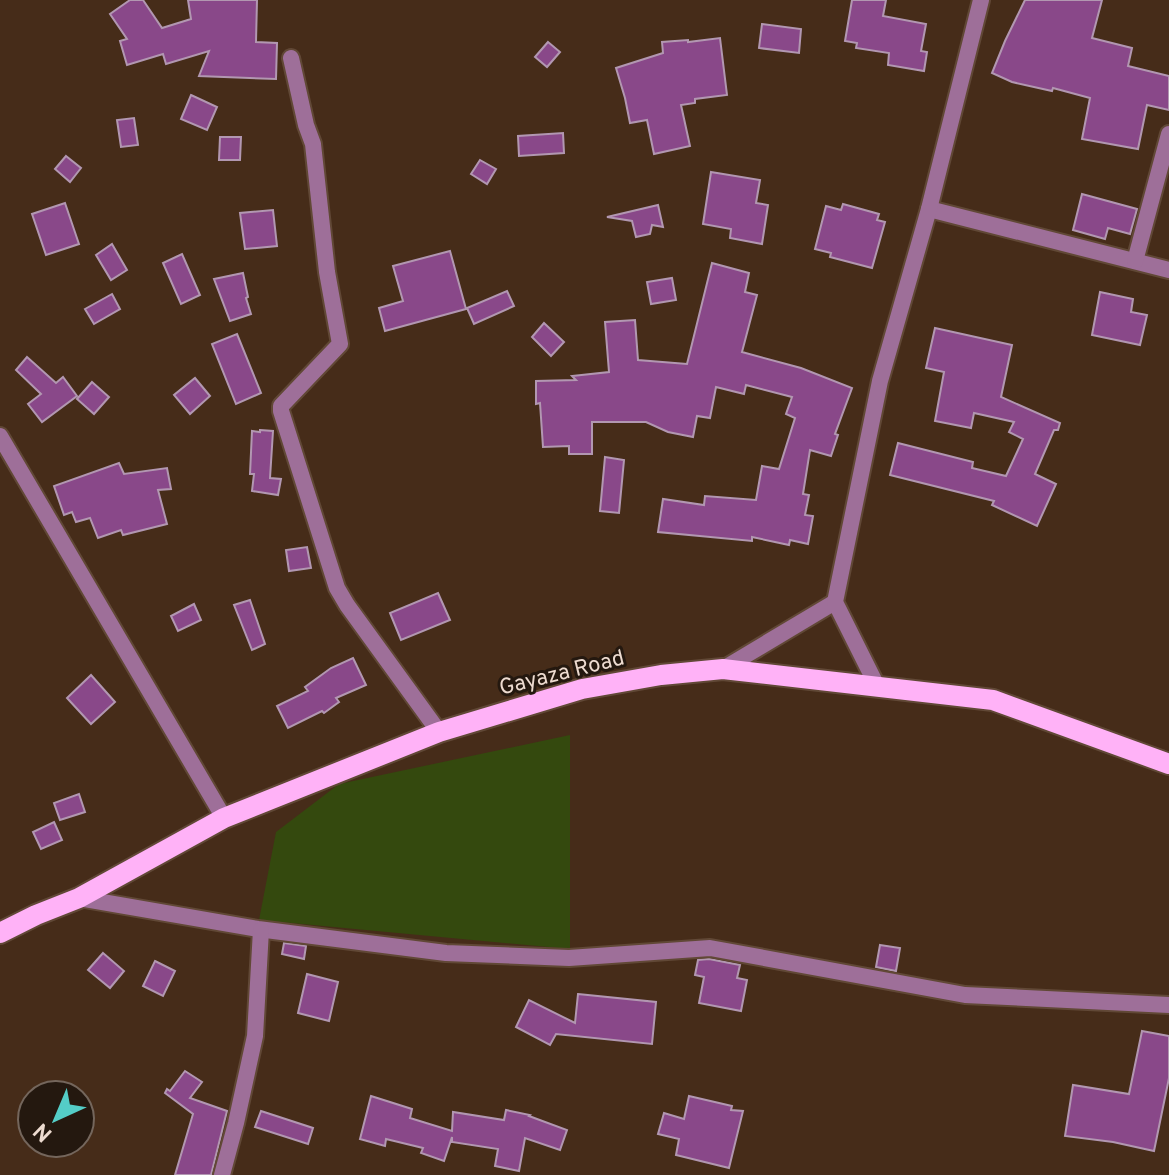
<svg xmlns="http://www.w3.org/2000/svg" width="1169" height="1175" viewBox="0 0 1169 1175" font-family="Overpass,sans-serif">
	<rect width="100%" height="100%" fill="#462c19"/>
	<path fill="#34490e" d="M570 735V949L259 920 276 832 339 784Z"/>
	<g fill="#894889" stroke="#b297b1" stroke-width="2">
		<path d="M130 0H143L162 28 191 19 188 0H257L256 42 277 43 276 79 199 76 209 51 166 64 163 54 127 65 120 41 127 39 110 14Z"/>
		<path d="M852 0H886L883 16 926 24 921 51 927 52 924 71 888 65 889 53 856 48 857 43 845 41Z"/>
		<path d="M1025 0H1102L1092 38 1132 48 1128 66 1169 76V110L1147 105 1138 149 1082 139 1090 98 1053 88 1052 91 1012 82 992 73 1005 41Z"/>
		<path d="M762 24 801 29 799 53 759 48Z"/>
		<path d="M720 38 727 95 695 99V103L681 105 690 146 654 154 647 120 630 123 625 98 616 68 663 53 662 42 688 40V42Z"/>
		<path d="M548 42 560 52 547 67 535 57Z"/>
		<path d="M191 95 217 107 207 130 181 119Z"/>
		<path d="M134 118 138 145 121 147 117 120Z"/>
		<path d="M563 133 564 153 519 156 518 136Z"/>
		<path d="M220 137H241L240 160H219Z"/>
		<path d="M66 156 81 168 70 182 55 169Z"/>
		<path d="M480 160 496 169 487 184 471 174Z"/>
		<path d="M711 172 760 180 756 203 768 205 762 244 730 238 731 229 703 224Z"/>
		<path d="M1082 194 1137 209 1130 234 1108 228 1105 239 1073 230Z"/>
		<path d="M65 203 79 244 46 255 32 214Z"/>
		<path d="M843 204 879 214 877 220 885 222 872 268 830 257 831 253 815 249 826 206 841 210Z"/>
		<path d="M658 205 663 227 652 225 650 234 636 237 632 221 607 217Z"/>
		<path d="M273 210 277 246 245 249 240 213Z"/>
		<path d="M112 244 127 270 111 280 96 255Z"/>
		<path d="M450 251 466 309 385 331 379 308 403 301 393 266Z"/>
		<path d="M182 254 200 295 181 304 163 263Z"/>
		<path d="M712 263 749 273 745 292 757 295 742 352 801 368 852 388 835 434 838 435 831 456 810 450 803 494 809 495 805 515 813 516 808 544 790 540 789 545 752 537V541L658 532 663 499 704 505 705 496 756 500 762 466 779 469 795 418 786 414 792 397 746 385 744 394 716 387 710 418 697 416 693 437 668 432 646 422H592V454H569V446L543 447 540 403 536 404V381L576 380 572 376 609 372 605 322 635 320 638 360 687 364Z"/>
		<path d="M243 273 248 297 246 298 251 314 230 321 214 279Z"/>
		<path d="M672 278 676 300 651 304 647 282Z"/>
		<path d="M507 291 514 306 474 324 467 308Z"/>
		<path d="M1100 292 1133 299 1131 312 1147 315 1140 345 1092 335Z"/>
		<path d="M112 294 120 309 94 324 85 309Z"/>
		<path d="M544 323 564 342 551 356 532 337Z"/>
		<path d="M935 328 1012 345 1001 397 1060 423 1058 430H1054L1035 474 1056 484 1037 526 992 505 994 501 890 475 898 443 973 462 972 468 1006 476 1023 439 1009 432 1014 422 974 413 971 428 935 421 944 372 926 368Z"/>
		<path d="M237 334 261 393 236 404 212 344Z"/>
		<path d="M27 357 56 383 63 377 77 396 42 422 28 404 41 394 16 370Z"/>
		<path d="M195 378 210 396 190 414 174 395Z"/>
		<path d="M92 382 109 397 94 414 77 399Z"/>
		<path d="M260 430 273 431 270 478 281 479 278 495 252 491 254 474H250L252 431 260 432Z"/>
		<path d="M605 457 624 460 619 513 600 511Z"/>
		<path d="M119 463 124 474 167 468 171 489 158 490 167 524 123 535 121 530 98 538 90 518 76 522 72 512 64 515 54 486Z"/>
		<path d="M307 547 311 568 289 571 286 550Z"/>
		<path d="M438 593 450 620 401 640 390 613Z"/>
		<path d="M250 600 265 644 252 650 234 605Z"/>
		<path d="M194 604 201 620 178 631 171 616Z"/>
		<path d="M353 658 366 685 336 698 339 702 324 713 322 711 288 728 277 706 308 691 305 687 331 668Z"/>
		<path d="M91 675 115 702 91 724 67 698Z"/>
		<path d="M79 794 85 812 60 820 54 803Z"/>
		<path d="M54 822 62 840 41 849 33 832Z"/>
		<path d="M284 943 306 946 304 959 282 954Z"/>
		<path d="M880 945 900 948 896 971 876 967Z"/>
		<path d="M103 953 124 971 110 988 88 970Z"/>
		<path d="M709 959 740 965 737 978 747 980 741 1011 699 1003 704 977 695 975 698 960Z"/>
		<path d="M155 961 175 971 163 996 143 986Z"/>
		<path d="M307 974 338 982 329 1021 298 1013Z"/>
		<path d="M578 994 656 1002 652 1044 556 1034 550 1045 516 1027 529 1000 575 1023Z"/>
		<path d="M1142 1031 1169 1036V1078L1154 1151 1113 1142 1065 1136 1073 1085 1129 1094Z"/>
		<path d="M185 1071 202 1082 190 1098 227 1111 211 1175H175L193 1114 165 1093 167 1089 170 1091Z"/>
		<path d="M371 1096 412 1109 410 1118 452 1131 453 1112 504 1120 506 1110 530 1115 529 1116 567 1130 560 1150 525 1138 519 1171 495 1166 498 1149 452 1142V1137L444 1161 421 1153 423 1148 386 1139 385 1146 360 1139Z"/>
		<path d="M689 1096 732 1106 731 1110 743 1111 729 1168 676 1155 679 1139 658 1134 664 1113 684 1119Z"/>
		<path d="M261 1111 313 1128 308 1144 255 1127Z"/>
	</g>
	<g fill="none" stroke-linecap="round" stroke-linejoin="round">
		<defs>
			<g id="street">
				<path d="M291 58 306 125 313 144 327 272 340 344 281 406V411L337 588 347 605 439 732"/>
				<path d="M929 209 1169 270"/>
				<path d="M1135 261 1169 134"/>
				<path d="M0 436 224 818"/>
				<path d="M723 669 835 602"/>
				<path d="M877 686 835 602 880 381 929 209 981 0"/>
				<path d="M79 898 258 929 446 953 569 958 710 948 965 995 1169 1005"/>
				<path d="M222 1175 236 1123 255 1036 261 930"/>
			</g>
			<path id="primary" d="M0 933 36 915 79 898 224 818 439 732 582 689 661 675 723 669 993 700 1169 764"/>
		</defs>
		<use href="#street" stroke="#614836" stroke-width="20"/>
		<use href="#primary" stroke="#614836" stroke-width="24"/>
		<use href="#street" stroke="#9e6f99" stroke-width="16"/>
		<use href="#primary" stroke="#ffb2f7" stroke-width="20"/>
	</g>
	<g text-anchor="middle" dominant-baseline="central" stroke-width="6" stroke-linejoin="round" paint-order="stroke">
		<g font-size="22" fill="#eddbd0" stroke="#24180f">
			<text transform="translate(562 674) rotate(-14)">Gayaza Road</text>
		</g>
	</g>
	<g transform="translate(56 1119) rotate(224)"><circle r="38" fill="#24180f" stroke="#74665c" stroke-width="2"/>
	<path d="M0-6L14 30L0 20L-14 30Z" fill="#54cdc7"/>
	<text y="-12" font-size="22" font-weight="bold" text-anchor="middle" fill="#eddbd0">N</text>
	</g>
</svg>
